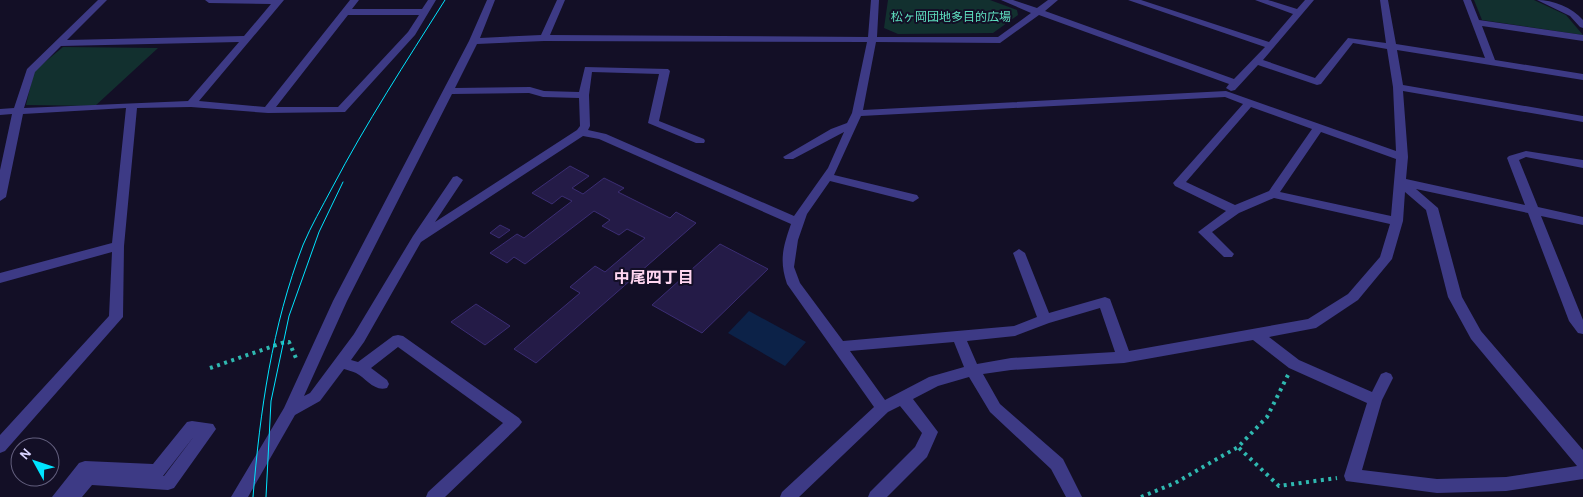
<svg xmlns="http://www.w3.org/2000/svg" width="1583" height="497" viewBox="0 0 1583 497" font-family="'Alegreya Sans','Noto Sans JP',sans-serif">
	<rect width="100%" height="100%" fill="#130f26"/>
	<g fill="#12302f">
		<path d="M888 0H990L1017 10 1018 15 993 33 898 34 884 28Z"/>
		<path d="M1474 0H1534L1566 15 1583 35 1482 20Z"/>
		<path d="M63 47 158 48 95 106 26 105 34 71Z"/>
	</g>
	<path fill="#0c2248" d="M749 311 806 342 785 366 728 333Z"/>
	<g fill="#241b47" stroke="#3b2d73">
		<path d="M570 166 589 176 572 188 583 194 604 178 624 188 618 192 670 218 676 212 696 223 536 363 514 349 580 293 570 287 595 266 605 272 645 238 627 229 619 235 602 226 610 220 594 211 525 264 514 257 507 263 490 253 517 234 524 238 572 201 562 196 552 204 532 193Z"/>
		<path d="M500 225 510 230 499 238 490 233Z"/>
		<path d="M720 244 768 269 702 333 652 305Z"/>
		<path d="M476 304 510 326 485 345 451 322Z"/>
	</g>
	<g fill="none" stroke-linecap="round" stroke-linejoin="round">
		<g stroke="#2fb8b0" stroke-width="4" stroke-dasharray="3 4.5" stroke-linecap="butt">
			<path d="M210 368 285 342H289L296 358"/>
			<path d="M1288 375 1267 417 1238 447 1279 486 1337 478"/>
			<path d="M1141 497 1175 483 1238 447"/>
		</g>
		<g fill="#3d3a85" fill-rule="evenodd">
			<path d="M98 0H107L67 40 244 36 271 4 209 3 205 0H284L199 101 265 107 350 0H359L352 9H422L428 0H436L415 35 345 112 268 113 191 107 137 108 124 246 123 317 5 451 0 453V435L109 316 112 252 0 283V273L112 243 126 108 23 114 6 197 0 201V170L12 114 0 115V109L14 108 27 69ZM348 15H419L408 32 338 107H276ZM239 42 188 101 24 108 35 72 61 46Z"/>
			<path d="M487 0H495L480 38 541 35 557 0H565L550 35 868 37 871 0H879L877 37H998L1031 13 1001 0H1013L1037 8 1048 0H1058L1045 11 1234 79 1265 47 1128 0H1141L1269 42 1293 14 1255 0H1268L1297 9 1305 0H1314L1263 60 1315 78 1348 38 1386 43 1380 0H1388L1396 44 1485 58 1463 0H1471L1479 20 1583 35V41L1482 26 1495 60 1583 74V80L1397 50 1403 85 1583 116V122L1403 91 1408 157 1406 179 1525 205 1507 158 1509 156 1526 151 1583 160V168L1526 157 1519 160 1538 207 1583 217V225L1541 216 1583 320V334L1578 333 1569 321 1528 213 1416 189 1438 208 1462 297 1481 331 1583 450V479L1506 491 1437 493 1346 481 1344 476 1367 403 1289 368 1253 340 1124 363 1011 370 983 374 1000 404 1063 459 1082 497H1066L1051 469 990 412 969 377 938 386 913 399 938 432 927 457 887 497H868L870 492 915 447 922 433 900 406 888 412 799 497H780L782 492 874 407 787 284C779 260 783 247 791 224L599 139 583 136 421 242 364 342 351 360 358 362 393 336 398 335 403 336 519 418 522 422 519 426 445 497H426L428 492 503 423 398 347 371 368 387 380 389 384 387 388C374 392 366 378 356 373 352 371 347 370 344 369L320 401 295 415 248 497H231L284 408 333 301 469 41ZM1039 15 1229 84 1226 88 1231 91 1235 90 1258 65 1317 85 1321 84 1353 43 1387 49 1393 87 1396 151 1226 91 863 110 876 42 1000 43ZM544 41 867 42 852 113 847 123 831 129 783 157 785 159H793L844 132 828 168 794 216 606 134 588 130 590 126 589 95 592 72 659 74 648 123 696 143H704L705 141 704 139 659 121 670 71 668 69 585 67 579 92 544 91 530 87 455 88 477 44ZM529 93 543 97 579 98 580 126 577 130 435 222 463 180 457 176 453 177 413 236 354 334 310 393 304 396 347 301 452 94ZM1225 97 1243 104 1173 183 1175 186 1226 211 1198 232 1224 257H1232L1234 254 1212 232 1239 213 1274 198 1390 224 1380 257 1348 294 1308 319 1129 351 1110 299 1105 297 1049 313 1025 253 1019 249 1013 253 1037 317 1014 326 843 341 800 283 794 267 798 240 807 214 830 181 913 202 919 198 917 195 834 175 861 116ZM1251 107 1312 129 1269 191 1235 205 1186 182ZM1321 132 1396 159 1391 216 1280 192ZM1405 192 1426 210 1448 297 1471 339 1577 466 1506 477 1437 479 1362 470 1382 400 1393 378 1391 374 1386 372 1381 374 1372 392 1299 360 1269 337 1316 328 1358 300 1392 259 1403 221ZM1100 308 1115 352 1011 358 977 364 967 341 1015 336 1049 323ZM954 342 964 367 929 377 885 400 850 351Z"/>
			<path d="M1537 0C1553 0 1572 7 1583 20V28L1580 27 1570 16Z"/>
			<path d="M192 421 213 424 216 429 174 488 168 490 92 485 82 497H52L79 463 85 461 153 464 187 422ZM195 435 164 476H163Z"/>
		</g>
		<g stroke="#00e5ff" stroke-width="1">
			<path d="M253 497C260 411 272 326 303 245 311 226 322 207 332 188 366 123 406 62 445 0"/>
			<path d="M266 497 271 401 289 316 319 232 343 182"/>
		</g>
	</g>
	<g text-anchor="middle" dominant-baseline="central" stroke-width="4" stroke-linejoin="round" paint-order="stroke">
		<g font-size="12" fill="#5fe0c0" stroke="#130f26">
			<text x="951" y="17">松ヶ岡団地多目的広場</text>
		</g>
		<g font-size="16" font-weight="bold" fill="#ffd6f0" stroke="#130f26">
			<text x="654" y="278">中尾四丁目</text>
		</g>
	</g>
	<g transform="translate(35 462) rotate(310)"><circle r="24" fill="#130f26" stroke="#625e7d"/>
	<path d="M0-4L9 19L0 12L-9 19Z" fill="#00e5ff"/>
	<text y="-8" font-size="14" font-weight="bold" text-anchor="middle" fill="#d9d4ff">N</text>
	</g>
</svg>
